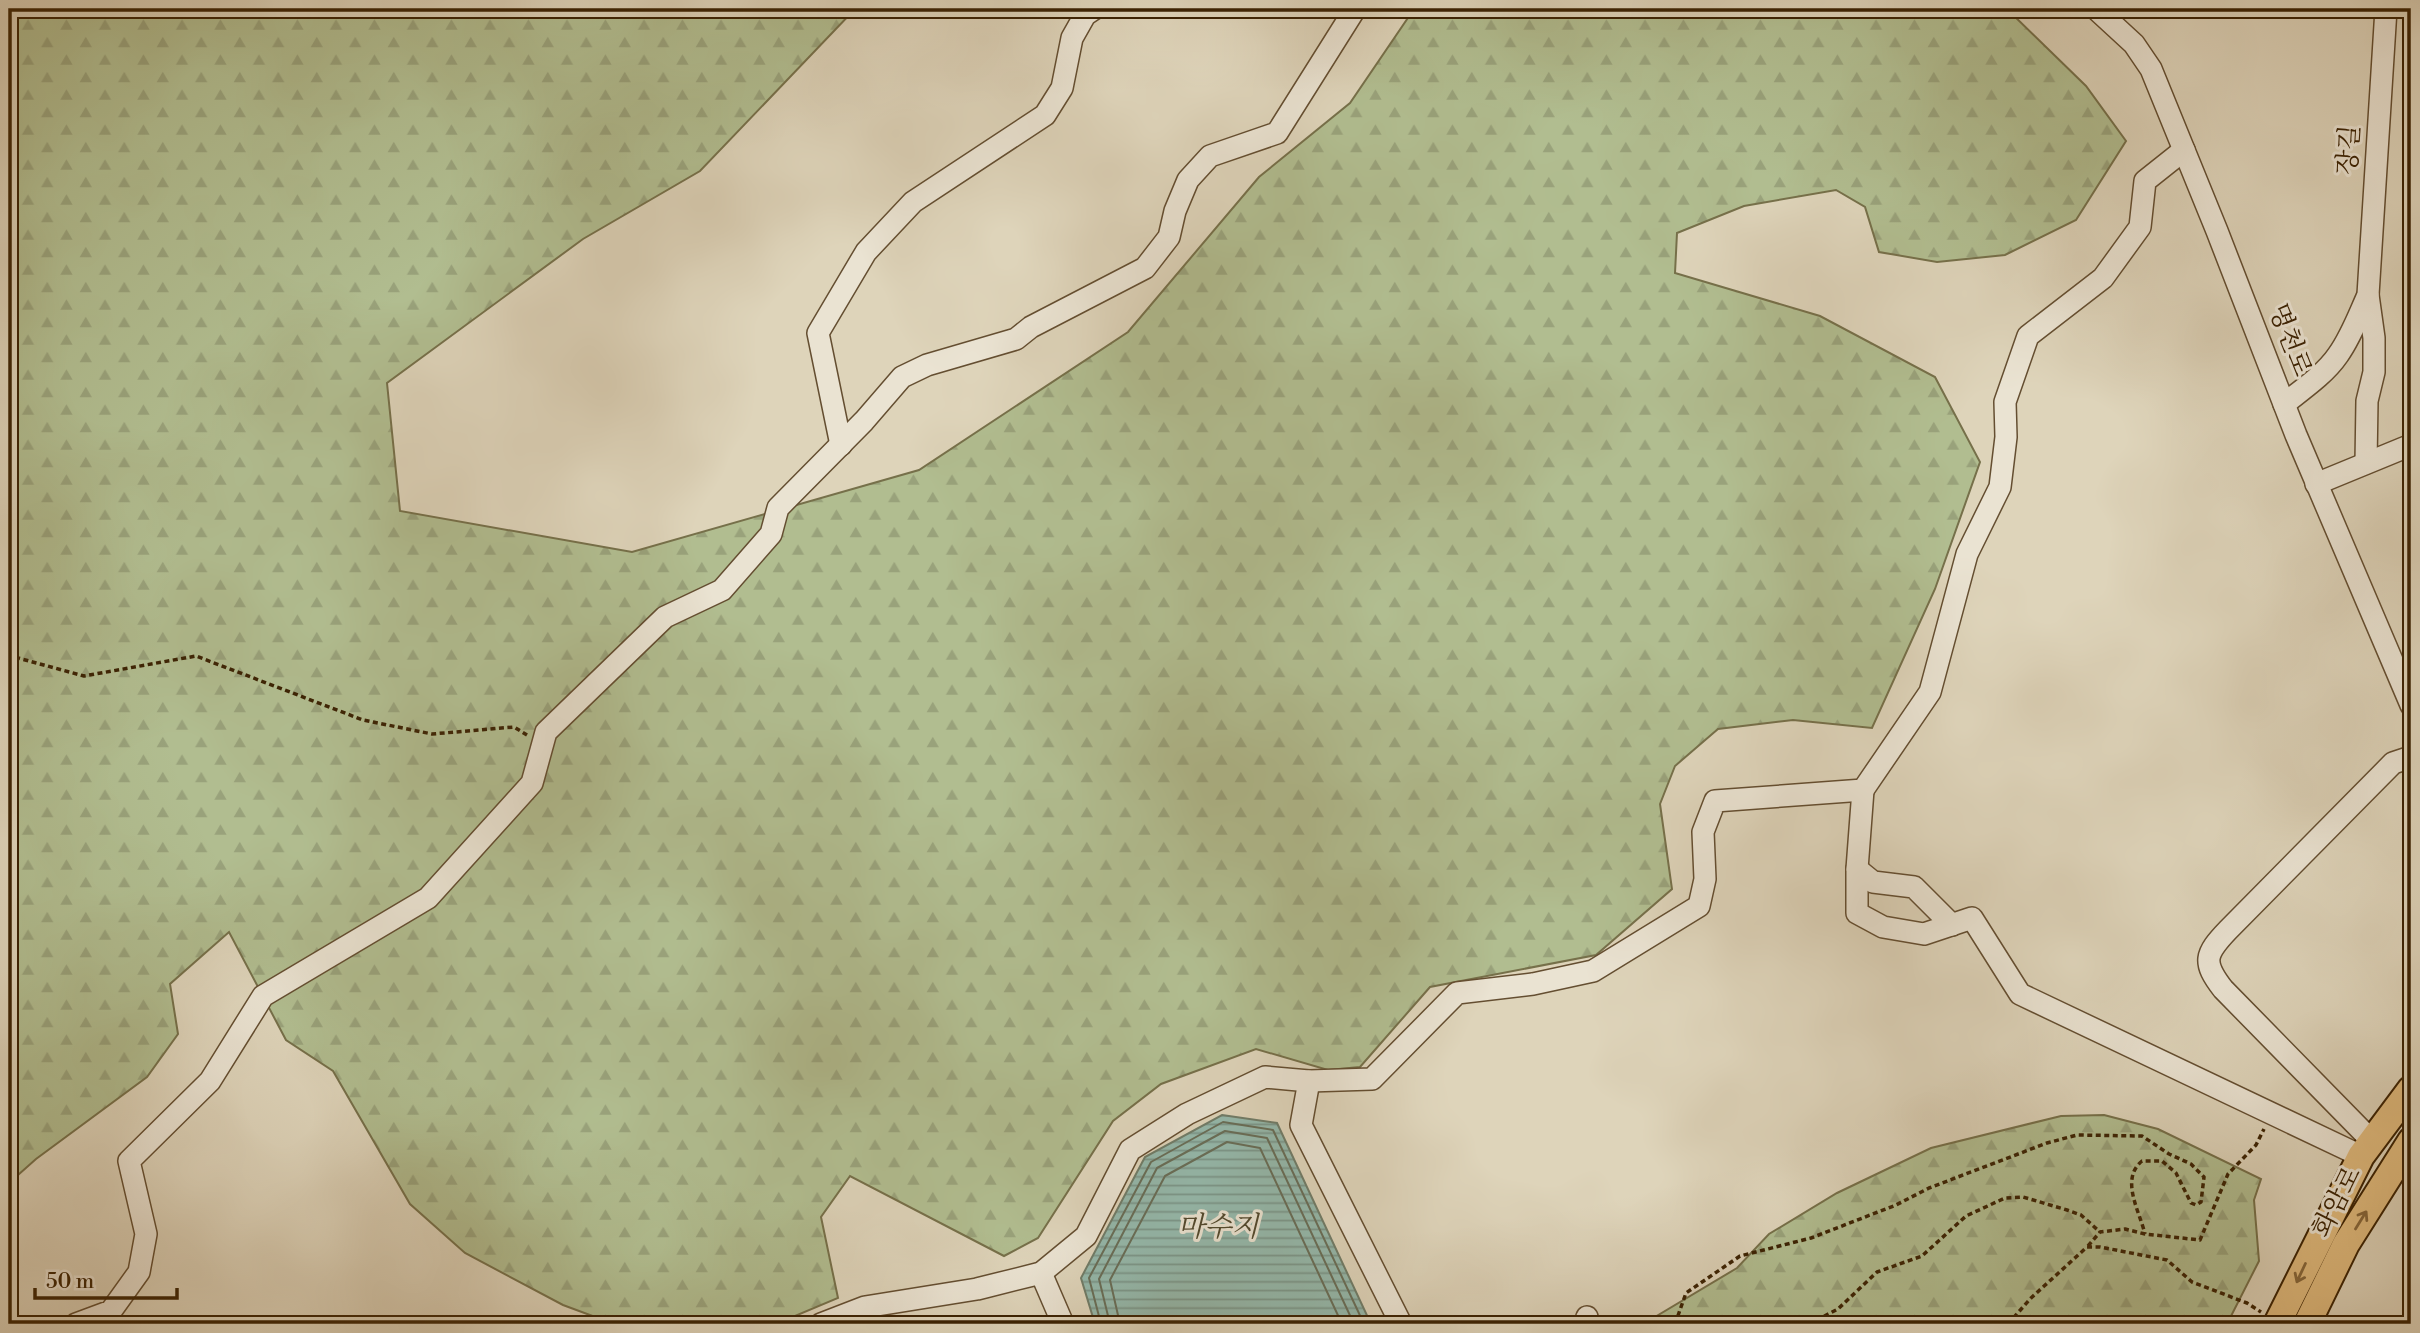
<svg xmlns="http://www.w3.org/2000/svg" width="2420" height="1333" viewBox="0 0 2420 1333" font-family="'Libre Bodoni','Noto Serif KR',serif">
	<defs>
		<pattern id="forest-firs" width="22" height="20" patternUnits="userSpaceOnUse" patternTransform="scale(1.75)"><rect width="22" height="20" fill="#b1bd90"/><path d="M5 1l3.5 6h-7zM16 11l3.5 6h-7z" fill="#99a27b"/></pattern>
		<pattern id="water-rules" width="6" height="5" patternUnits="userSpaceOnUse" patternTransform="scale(1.75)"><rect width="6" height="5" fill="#94b8ab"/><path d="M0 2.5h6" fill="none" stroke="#7a9589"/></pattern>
	</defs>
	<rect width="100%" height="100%" fill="#ded4ba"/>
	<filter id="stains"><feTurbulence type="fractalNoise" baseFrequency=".00286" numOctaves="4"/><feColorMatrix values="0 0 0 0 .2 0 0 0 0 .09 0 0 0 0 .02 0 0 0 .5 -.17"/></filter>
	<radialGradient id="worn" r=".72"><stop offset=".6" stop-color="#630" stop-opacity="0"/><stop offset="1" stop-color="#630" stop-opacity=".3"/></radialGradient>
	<g fill="url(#forest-firs)" stroke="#76704a" stroke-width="2">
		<path d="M9 9H855L700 171 583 239 387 383 400 511 632 552 919 470 1128 332 1259 177 1350 103 1414 9H2007L2086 86 2126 141 2076 220 2005 255 1937 262 1879 252 1865 207 1836 190 1744 206 1677 233 1675 273 1820 316 1935 377 1980 462 1935 589 1872 728 1793 720 1718 729 1675 766 1660 804 1672 889 1596 955 1430 987 1360 1067 1328 1070 1256 1049 1161 1084 1113 1121 1038 1238 1004 1256 850 1176 821 1217 838 1298 776 1324H614L563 1305 465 1253 410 1204 333 1071 286 1040 229 932 170 984 178 1034 147 1077 36 1159 9 1183Z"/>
		<path d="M2104 1115 2158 1129 2261 1179 2254 1200 2259 1261 2227 1324H1649L1655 1317 1737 1268 1769 1234 1837 1193 1931 1148 2061 1116Z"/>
	</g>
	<path fill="url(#water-rules)" stroke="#707c68" stroke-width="2" d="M1222 1115 1277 1123 1371 1324H1095L1081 1278 1145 1157Z"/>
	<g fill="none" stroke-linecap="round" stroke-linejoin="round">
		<g stroke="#686d57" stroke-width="2">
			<path d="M1101 1324 1089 1278 1151 1162 1223 1122 1273 1130 1364 1324"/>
			<path d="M1110 1324 1099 1279 1157 1168 1225 1131 1267 1138 1354 1324"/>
			<path d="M1120 1324 1110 1280 1165 1176 1227 1142 1260 1148 1342 1324"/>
		</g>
		<defs>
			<g id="minor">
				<path d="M2096 9 2134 44 2151 69 2217 231 2296 435 2411 705"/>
				<path d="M2284 404C2303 389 2325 374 2338 355 2351 337 2359 315 2368 295L2386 9"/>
				<path d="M841 445 818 333 866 252 913 202 1045 115 1062 88 1072 38 1085 15 1094 9"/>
				<path d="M2366 463 2367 401 2374 372V338L2368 295"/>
				<path d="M2316 484 2411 445"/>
				<path d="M1863 790 1857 869V913L1883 927 1924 934 1972 918 2020 994 2361 1156"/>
				<path d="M1857 869 1873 882 1914 887 1952 925"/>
				<path d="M1309 1081 1301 1125 1401 1324"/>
				<path d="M2371 1140 2223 989C2202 962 2205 954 2228 930L2393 763 2411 757"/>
				<path d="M1041 1273 1063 1324"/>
				<path d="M76 1324 111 1311 139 1272 146 1234 129 1161 210 1081 263 996 428 898 532 783 546 732 665 617 722 590 771 534 778 508 864 421 902 377 927 365 1016 339 1031 327 1145 268 1169 237 1175 211 1188 180 1210 156 1277 133 1355 9"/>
				<path d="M821 1324 865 1307 977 1289 1041 1273 1086 1236 1130 1150 1187 1114 1265 1077 1309 1081 1372 1079 1457 993 1533 984 1593 971 1699 906 1705 879 1703 832 1715 801 1863 790 1930 692 1967 554 2000 487 2006 437 2005 402 2028 336 2103 278 2140 227 2145 181 2184 150"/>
				<path d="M1585 1324 1587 1317"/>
			</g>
			<g id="major">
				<path d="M2277 1324 2361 1156 2411 1089"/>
				<path d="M2307 1324 2346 1244 2411 1141"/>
			</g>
		</defs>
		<use href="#minor" stroke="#644e31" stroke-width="24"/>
		<use href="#major" stroke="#3b2203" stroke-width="30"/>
		<g stroke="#3b2203" stroke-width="3.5" stroke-dasharray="5 3.5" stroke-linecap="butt">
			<path d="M9 651 18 658 84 676 196 656 363 720 432 734 514 727 527 735"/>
			<path d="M2088 1246 2100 1232 2125 1229 2145 1234 2200 1240 2228 1174 2256 1145 2264 1129"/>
			<path d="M1675 1324 1686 1293 1740 1256 1811 1238 1896 1205 1929 1188 2047 1143 2077 1135 2142 1136 2169 1154 2191 1164 2204 1177 2201 1202 2196 1205 2191 1203 2176 1173 2162 1161H2142C2120 1179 2139 1210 2145 1234"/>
			<path d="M1809 1324 1838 1309 1877 1272 1922 1256 1966 1216 2005 1198 2023 1197 2067 1210 2081 1215 2100 1232"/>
			<path d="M2008 1324 2031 1298 2087 1247H2100L2167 1260 2192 1282 2247 1303 2261 1312"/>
		</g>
		<use href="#minor" stroke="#eae3d2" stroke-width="21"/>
		<use href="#major" stroke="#dfba7d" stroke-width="26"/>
	</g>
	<defs><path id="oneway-shaft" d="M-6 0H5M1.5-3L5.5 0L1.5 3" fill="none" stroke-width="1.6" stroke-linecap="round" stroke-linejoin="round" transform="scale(1.75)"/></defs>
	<g stroke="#85663a">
		<use href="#oneway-shaft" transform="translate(2361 1220) rotate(-58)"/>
		<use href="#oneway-shaft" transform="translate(2301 1273) rotate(115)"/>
	</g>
	<g text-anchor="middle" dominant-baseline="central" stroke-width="6" stroke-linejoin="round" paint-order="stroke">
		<g font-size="26" fill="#3b2203" stroke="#eae3d2">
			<text transform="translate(2349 150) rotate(-86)">장길</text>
			<text transform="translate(2290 340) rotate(69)">명천로</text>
			<text transform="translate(2337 1202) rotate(-63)">화암로</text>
		</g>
		<g font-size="28" font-style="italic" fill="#51482d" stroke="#eae3d2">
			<text x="1218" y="1227">마수지</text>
		</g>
	</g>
	<rect width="2420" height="1333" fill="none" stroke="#ded4ba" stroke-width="35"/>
	<rect x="10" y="10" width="2399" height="1312" fill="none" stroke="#3b2203" stroke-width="3.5"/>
	<rect x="18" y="18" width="2385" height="1298" fill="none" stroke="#3b2203" stroke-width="2"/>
	<path d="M35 1288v10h142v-10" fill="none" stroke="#3b2203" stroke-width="3.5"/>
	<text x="46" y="1288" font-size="21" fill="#3b2203" stroke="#eae3d2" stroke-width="5" paint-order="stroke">50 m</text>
	<rect width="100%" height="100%" filter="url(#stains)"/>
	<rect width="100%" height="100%" fill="url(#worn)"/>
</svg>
